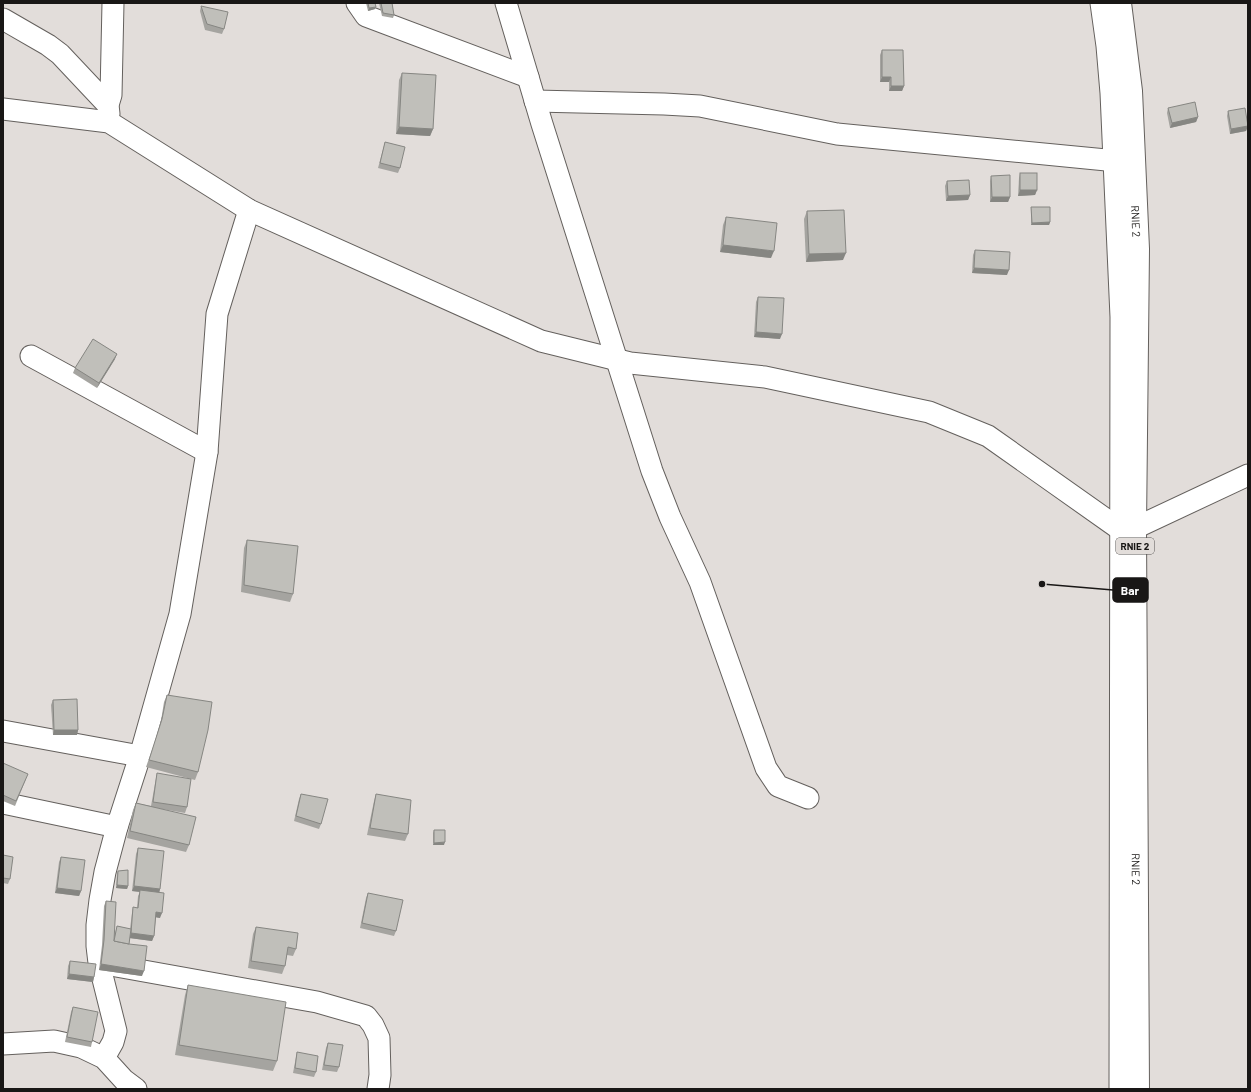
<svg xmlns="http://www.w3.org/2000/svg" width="1251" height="1092" viewBox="0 0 1251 1092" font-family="Barlow,sans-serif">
	<rect width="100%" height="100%" fill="#e2ddda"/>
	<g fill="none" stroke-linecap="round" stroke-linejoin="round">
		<defs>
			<g id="minor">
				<path d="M357 3 366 16 528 77"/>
				<path d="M506 3 542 124 652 471 670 517 700 582 766 768 778 786 808 798"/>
				<path d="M1101 3 1107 46 1111 93 1121 317 1120 1089"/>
				<path d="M3 19 48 45 60 54 108 105"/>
				<path d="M535 101 664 104 700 106 837 134 1127 162"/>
				<path d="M3 109 109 122 249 210 541 341 630 363 765 377 929 412 988 436 1121 530 1135 528 1248 475"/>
				<path d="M109 114 108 105 111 95 113 3"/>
				<path d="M31 356 207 452"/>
				<path d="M3 731 140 756"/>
				<path d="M3 803 117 827"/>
				<path d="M116 966 317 1002 366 1016 373 1025 379 1038 380 1075 378 1089"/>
				<path d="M3 1044 54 1041 81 1047 104 1058 124 1080 136 1089"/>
				<path d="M104 1058 113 1042 116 1031 99 963 97 946V925L100 900 105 872 117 827 140 756 180 614 207 452 217 314 249 210"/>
			</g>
			<g id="highway">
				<path id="s1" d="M1120 3 1131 91 1138 249 1135 528 1138 1089"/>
			</g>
		</defs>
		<use href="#minor" stroke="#64605d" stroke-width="23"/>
		<use href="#highway" stroke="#64605d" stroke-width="24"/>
		<use href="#minor" stroke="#fff" stroke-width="21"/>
		<use href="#highway" stroke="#fff" stroke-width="22"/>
	</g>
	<g fill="#a5a4a0">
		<path d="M366 3H375V9L368 11Z"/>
		<path d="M379 3H392L394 15 393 18 382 16Z"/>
		<path d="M201 6 224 29 222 34 205 30 200 11Z"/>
		<path d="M882 50 904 86 902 91H889V82H880V55Z"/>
		<path d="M402 73 433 129 430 136 396 134 399 80Z"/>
		<path d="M1168 108 1198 117 1196 122 1170 128 1167 113Z"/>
		<path d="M1228 111 1248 126 1246 131 1230 134 1227 116Z"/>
		<path d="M385 142 400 168 398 173 378 168Z"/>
		<path d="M1020 173 1037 190 1035 195 1018 196 1019 178Z"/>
		<path d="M991 176 1010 197 1008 202H990V181Z"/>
		<path d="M947 181 970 195 968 200 946 201 945 186Z"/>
		<path d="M1031 207 1050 222 1049 225H1031Z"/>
		<path d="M807 211 843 260 806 262 804 219Z"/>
		<path d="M726 217 771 258 720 252 723 225Z"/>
		<path d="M975 250 1007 275 972 273 973 255Z"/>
		<path d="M758 297 780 339 754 337 756 302Z"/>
		<path d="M115 359 97 388 73 373 75 368Z"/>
		<path d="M247 540 293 594 290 602 241 592 244 548Z"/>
		<path d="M167 695 198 772 195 780 146 767 160 727 164 702Z"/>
		<path d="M53 700 78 730 77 735H53L51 705Z"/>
		<path d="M3 763 26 779 15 806 3 801Z"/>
		<path d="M157 773 187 807 185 813 156 808 189 845 186 852 127 838 133 810 136 803 151 806 156 778Z"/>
		<path d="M301 794 321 824 319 829 294 821 299 799Z"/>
		<path d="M376 794 408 834 405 841 367 835 374 801Z"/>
		<path d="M434 830 444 845H433V833Z"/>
		<path d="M138 848 160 889 159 892 160 918 156 917 154 936 152 941 130 938 129 944 142 976 99 970 102 945 104 906 106 901 114 937 117 926 130 929 132 913 133 907 137 908 138 896 140 892 132 891 136 854Z"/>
		<path d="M3 855 10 879 8 884 3 883Z"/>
		<path d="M61 857 81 891 79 896 55 893 59 862Z"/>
		<path d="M118 871 128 886 127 889 116 888 117 873Z"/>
		<path d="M368 893 396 931 394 936 360 928 366 898Z"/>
		<path d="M256 927 296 949 293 956 287 955 285 966 282 974 248 968 253 934Z"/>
		<path d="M70 961 94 977 93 982 67 979 68 966Z"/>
		<path d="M188 985 277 1061 273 1071 175 1055 185 995Z"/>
		<path d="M73 1007 92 1042 91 1047 65 1042 71 1012Z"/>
		<path d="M328 1043 339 1067 337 1072 322 1070 326 1048Z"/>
		<path d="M297 1052 316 1072 314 1077 293 1073 296 1057Z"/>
	</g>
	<g fill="#868682">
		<path d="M376 7 375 9 368 11 369 8Z"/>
		<path d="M882 77H891L889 82H880Z"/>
		<path d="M891 86H904L902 91H889Z"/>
		<path d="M1198 117 1196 122 1170 128 1172 123Z"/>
		<path d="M1248 126 1246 131 1230 134 1231 129Z"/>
		<path d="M399 127 433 129 430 136 396 134Z"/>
		<path d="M1020 190H1037L1035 195 1018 196Z"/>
		<path d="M970 195 968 200 946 201 948 196Z"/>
		<path d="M992 197H1010L1008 202H990Z"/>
		<path d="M1050 222 1049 225H1031L1032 223Z"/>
		<path d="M723 245 774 251 771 258 720 252Z"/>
		<path d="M846 253 843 260 806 262 809 254Z"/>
		<path d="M974 268 1009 270 1007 275 972 273Z"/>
		<path d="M756 332 782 334 780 339 754 337Z"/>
		<path d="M117 354 115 359 97 388 99 383Z"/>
		<path d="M54 730H78L77 735H53Z"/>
		<path d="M445 842 444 845H433L434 843Z"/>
		<path d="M117 885 128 886 127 889 116 888Z"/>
		<path d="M134 886 160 889 159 894 132 891Z"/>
		<path d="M57 888 81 891 79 896 55 893Z"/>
		<path d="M156 912 162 913 160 918 154 917Z"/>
		<path d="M131 933 154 936 152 941 129 938Z"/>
		<path d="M101 964 144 971 142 976 99 970Z"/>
		<path d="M69 974 94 977 93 982 67 979Z"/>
	</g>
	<g fill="#c0bfba" stroke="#868682">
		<path d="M368 3H375L376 7 369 8Z"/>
		<path d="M381 3H392L394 15 383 13Z"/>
		<path d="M201 6 228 12 224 29 207 24Z"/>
		<path d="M882 50H903L904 86H891V77H882Z"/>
		<path d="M402 73 436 75 433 129 399 127Z"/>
		<path d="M1195 102 1198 117 1172 123 1168 108Z"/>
		<path d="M1245 108 1248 126 1231 129 1228 111Z"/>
		<path d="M385 142 405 147 400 168 380 163Z"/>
		<rect x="1020" y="173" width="17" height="17"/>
		<path d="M1010 175V197H992L991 176Z"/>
		<path d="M969 180 970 195 948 196 947 181Z"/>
		<path d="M1031 207H1050V222L1032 223Z"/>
		<path d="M844 210 846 253 809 254 807 211Z"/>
		<path d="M726 217 777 223 774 251 723 245Z"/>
		<path d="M975 250 1010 252 1009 270 974 268Z"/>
		<path d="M758 297 784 298 782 334 756 332Z"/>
		<path d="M93 339 117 354 99 383 75 368Z"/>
		<path d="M247 540 298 546 293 594 244 585Z"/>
		<path d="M167 695 212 702 208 730 198 772 149 760 162 719Z"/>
		<path d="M77 699 78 730H54L53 700Z"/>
		<path d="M3 763 28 774 16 801 3 795Z"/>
		<path d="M157 773 191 779 187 807 153 802Z"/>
		<path d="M301 794 328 799 321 824 296 816Z"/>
		<path d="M376 794 411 800 408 834 370 828Z"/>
		<path d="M136 803 196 817 189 845 130 831Z"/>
		<path d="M434 830H445V842L434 843Z"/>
		<path d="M138 848 164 851 160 889 134 886Z"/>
		<path d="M3 855 13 857 10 879 3 878Z"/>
		<path d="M61 857 85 860 81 891 57 888Z"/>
		<path d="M128 870V886L117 885 118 871Z"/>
		<path d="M140 890 164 893 162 913 156 912 154 936 131 933 133 907 138 908Z"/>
		<path d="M368 893 403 900 396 931 362 923Z"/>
		<path d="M106 901 116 902 114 941 129 944 147 946 144 971 101 964 104 940Z"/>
		<path d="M117 926 131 929 129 944 114 941Z"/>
		<path d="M256 927 298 933 296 949 288 947 285 966 251 961Z"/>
		<path d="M70 961 96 964 94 977 69 974Z"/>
		<path d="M188 985 286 1002 277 1061 179 1045Z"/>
		<path d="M73 1007 98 1012 92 1042 67 1037Z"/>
		<path d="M328 1043 343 1045 339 1067 324 1065Z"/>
		<path d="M297 1052 318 1056 316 1072 295 1068Z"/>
	</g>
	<g text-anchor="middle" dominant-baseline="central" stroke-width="3" stroke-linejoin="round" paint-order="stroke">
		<rect fill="#e2ddda" stroke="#555251" stroke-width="1" x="1116" y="538" width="38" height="16" rx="3"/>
		<g font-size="10" font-weight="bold" fill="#191716">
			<text x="1135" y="546">RNIE 2</text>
		</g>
		<g font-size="11" fill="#191716" stroke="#e2ddda">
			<text stroke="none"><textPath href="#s1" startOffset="219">RNIE 2</textPath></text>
			<text stroke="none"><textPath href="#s1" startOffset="867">RNIE 2</textPath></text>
		</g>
	</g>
	<path fill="none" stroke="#191716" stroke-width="1.5" d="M1042 584L1113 590"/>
	<circle fill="#191716" stroke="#e2ddda" stroke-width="1.5" cx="1042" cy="584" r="4"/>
	<rect fill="#191716" stroke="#191716" stroke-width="1.5" x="1113" y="578" width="35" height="24" rx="4"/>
	<g font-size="12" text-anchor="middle" font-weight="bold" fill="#fff">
		<text x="1130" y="595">Bar</text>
	</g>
	<rect width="1251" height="1092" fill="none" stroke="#191716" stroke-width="8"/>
</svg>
